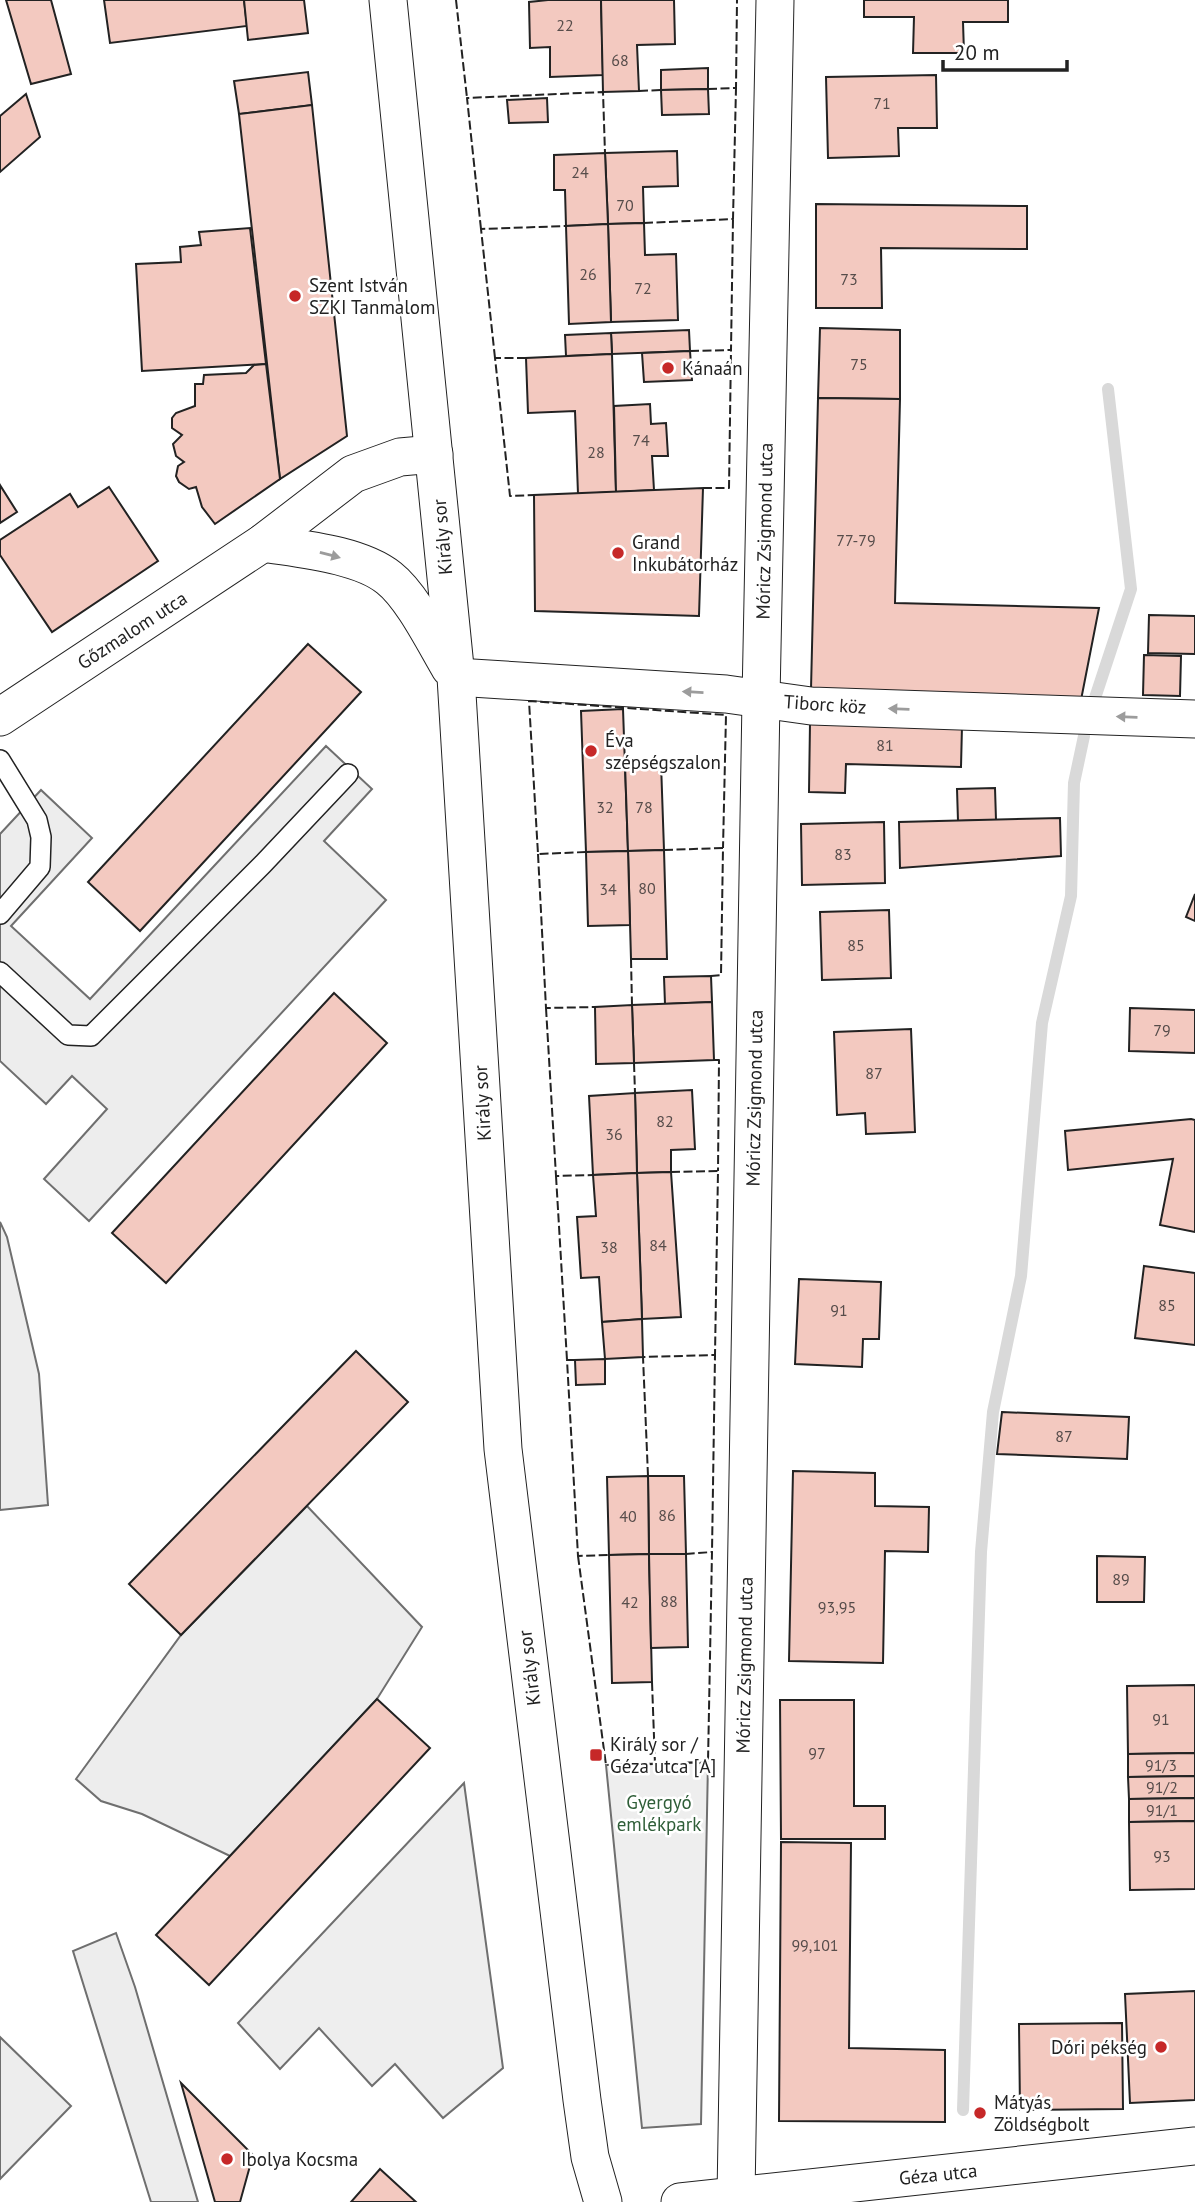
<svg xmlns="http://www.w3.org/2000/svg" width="1195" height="2202" viewBox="0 0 1195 2202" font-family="'PT Sans',sans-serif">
	<rect width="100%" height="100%" fill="#fff"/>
	<g fill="#eee" stroke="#6f6f6f" stroke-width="2">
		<path d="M708 1762 701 2124 642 2128 606 1765Z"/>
		<path d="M464 1783 503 2068 443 2118 395 2064 372 2086 319 2028 280 2069 238 2023Z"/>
	</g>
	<g fill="#ededed" stroke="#6f6f6f" stroke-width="2">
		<path d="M326 746 372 789 324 841 386 900 89 1221 44 1179 107 1109 72 1076 46 1104 0 1061V834L41 790 92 838 11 926 90 999Z"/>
		<path d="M0 1222 7 1237 39 1374 48 1505 0 1510Z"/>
		<path d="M307 1506 422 1627 377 1699 230 1856 142 1814 101 1801 76 1779 181 1635Z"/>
		<path d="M116 1933 135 1987 198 2202H151L73 1951Z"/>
		<path d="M0 2037 71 2106 0 2179Z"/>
	</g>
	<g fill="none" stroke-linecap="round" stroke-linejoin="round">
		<g stroke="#d9d9d9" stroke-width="12">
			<path d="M1095 698 1131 589 1108 389"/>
			<path d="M963 2110 981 1552 993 1412 1021 1276 1042 1023 1071 896 1074 783 1084 736"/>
		</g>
	</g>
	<g fill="#f3c9c0" stroke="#222" stroke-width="2">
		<path d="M6 0H51L71 74 31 84Z"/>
		<path d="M104 0H244L247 26 110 43Z"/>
		<path d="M244 0H304L308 33 248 40Z"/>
		<path d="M548 0H601L603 75 550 77V47L530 48 529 2Z"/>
		<path d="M601 0H674L675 44 637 45 639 91 603 92Z"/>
		<path d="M864 0H1008V22H963L964 53H913L914 17H864Z"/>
		<path d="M708 68V89L661 90V70Z"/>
		<path d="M308 72 312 105 239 114 234 81Z"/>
		<path d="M936 75 937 128H898L899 156 828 158 826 77Z"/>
		<path d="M708 89 709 114 662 115 661 90Z"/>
		<path d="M26 94 40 137 0 172V116Z"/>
		<path d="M547 98 548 122 509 123 507 100Z"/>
		<path d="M312 105 347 436 280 479 239 114Z"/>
		<path d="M677 151 678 186 643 187 644 223 608 224 605 153Z"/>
		<path d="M605 153 608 224 566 226 565 190H554V155Z"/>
		<path d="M816 204 1027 206V249L881 248 882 308H816Z"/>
		<path d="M644 223 645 255 676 254 678 320 611 322 608 224Z"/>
		<path d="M608 224 611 322 569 324 566 226Z"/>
		<path d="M250 228 266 364 142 371 136 264 181 262 180 247 201 245 199 232Z"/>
		<path d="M820 328 900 330V399L818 398Z"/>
		<path d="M689 330 690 351 612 354 611 333Z"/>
		<path d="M611 333 612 354 566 356 565 335Z"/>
		<path d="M690 351 692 380 644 382 642 353Z"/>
		<path d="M612 354 616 492 578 494 575 411 528 413 526 358Z"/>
		<path d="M266 364 280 479 215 524 202 507 196 487 189 489 179 482 176 476 178 466 184 462 176 456 173 444 182 435 172 428V418L176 413 195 406V384H203L204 375 246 373 254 365Z"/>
		<path d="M818 398 900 399 895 603 1099 608 1081 700 811 689Z"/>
		<path d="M650 404 651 424 666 423 668 456H652L654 490 616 492 614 406Z"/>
		<path d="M0 485 17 512 0 523Z"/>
		<path d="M109 487 158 561 52 632 0 555V540L70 494 78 507Z"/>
		<path d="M703 488 699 616 535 611 534 495Z"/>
		<path d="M1149 615 1195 616V654L1148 653Z"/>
		<path d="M308 644 361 692 140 931 88 882Z"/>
		<path d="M1144 655 1181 656 1180 696 1143 695Z"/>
		<path d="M623 709 628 851 586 852 581 711Z"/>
		<path d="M810 723 962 726 961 767 846 764 845 793 809 792Z"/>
		<path d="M661 763 664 850 628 851 625 764Z"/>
		<path d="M995 788 996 820 958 821 957 789Z"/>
		<path d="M1060 818 1061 856 900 868 899 822Z"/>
		<path d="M884 822 885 883 802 885 801 824Z"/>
		<path d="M664 850 667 959H631L628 851Z"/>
		<path d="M628 851 630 925 588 926 586 852Z"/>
		<path d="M1195 894V921L1186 917Z"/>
		<path d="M889 910 891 978 822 980 820 912Z"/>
		<path d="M711 976 712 1002 665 1004 664 977Z"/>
		<path d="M334 993 387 1043 166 1283 112 1233Z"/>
		<path d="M712 1002 714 1060 634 1063 632 1005Z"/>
		<path d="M632 1005 634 1063 596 1064 595 1007Z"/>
		<path d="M1130 1008 1195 1010V1053L1129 1051Z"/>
		<path d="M911 1029 915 1132 866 1134 865 1113 837 1115 834 1032Z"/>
		<path d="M692 1090 695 1149 671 1150V1172L637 1173 635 1093Z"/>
		<path d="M635 1093 637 1173 593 1175 589 1096Z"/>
		<path d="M1191 1119 1195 1120V1232L1160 1225 1173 1159 1068 1170 1065 1131Z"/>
		<path d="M671 1172 681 1317 642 1319 637 1173Z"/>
		<path d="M637 1173 642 1319 602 1322 599 1277 581 1278 577 1217 596 1216 593 1175Z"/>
		<path d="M1144 1266 1195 1273V1345L1135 1338Z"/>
		<path d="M799 1279 881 1282 879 1339H863L862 1367 795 1364Z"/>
		<path d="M642 1319 643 1357 605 1359 602 1322Z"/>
		<path d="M356 1351 408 1402 181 1635 129 1584Z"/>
		<path d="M605 1359V1384L576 1385 575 1360Z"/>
		<path d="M1002 1412 1129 1417 1127 1459 997 1454Z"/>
		<path d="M793 1471 875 1473V1506L929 1507 928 1552 885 1551 883 1663 789 1661Z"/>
		<path d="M648 1476H684L686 1554H649Z"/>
		<path d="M648 1476 649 1554 609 1555 607 1477Z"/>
		<path d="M649 1554 652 1682 612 1683 609 1555Z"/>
		<path d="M649 1554H686L688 1647 651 1648Z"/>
		<path d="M1097 1556 1145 1557 1144 1602H1097Z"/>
		<path d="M1195 1685V1753L1128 1754 1127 1686Z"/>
		<path d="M377 1699 430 1748 209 1985 156 1935Z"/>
		<path d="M780 1700H854V1806H885V1839H781Z"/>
		<path d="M1195 1753V1776L1128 1777V1754Z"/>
		<path d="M1195 1776V1798L1129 1799 1128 1777Z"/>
		<path d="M1195 1798V1821L1129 1822V1799Z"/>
		<path d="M1195 1821V1889L1130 1890 1129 1822Z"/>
		<path d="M781 1842 851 1843 849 2048 945 2050V2122L779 2121Z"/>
		<path d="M1195 1991V2100L1130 2103 1125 1994Z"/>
		<path d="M1122 2023 1123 2109 1020 2110 1019 2024Z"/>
		<path d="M181 2083 253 2155 240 2202H215Z"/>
		<path d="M380 2169 416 2202H351Z"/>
	</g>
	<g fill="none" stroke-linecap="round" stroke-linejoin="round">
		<defs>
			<g id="lane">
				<path d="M0 760 37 820 41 837 40 867 0 914"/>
				<path d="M0 972 68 1035 91 1036 263 864 348 774"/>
			</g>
			<g id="street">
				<path d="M388 0 456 677 503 1449 582 2100 590 2157 603 2202"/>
				<path d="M263 543C300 549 359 554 389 578 412 596 434 641 450 668"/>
				<path d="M456 677 726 694 811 706 1195 719"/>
				<path d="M0 717 263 543 353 474 400 457 434 454"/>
				<path d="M736 2196 761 699 775 0"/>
				<path d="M680 2202 1195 2146"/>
			</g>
		</defs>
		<use href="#lane" stroke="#222" stroke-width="22"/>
		<use href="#street" stroke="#222" stroke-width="39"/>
		<use href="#lane" stroke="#fff" stroke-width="19"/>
		<use href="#street" stroke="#fff" stroke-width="37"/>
		<g stroke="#222" stroke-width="2" stroke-dasharray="9 3.5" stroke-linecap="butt">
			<path d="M456 0 467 98"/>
			<path d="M708 89 736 88 737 0"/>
			<path d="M639 91 661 90"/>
			<path d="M644 223 733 219 736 88"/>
			<path d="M481 229 467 98 603 92 605 153"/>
			<path d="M690 351 731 350 733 219"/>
			<path d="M495 358 481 229 566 226"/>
			<path d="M526 358H495L510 496 534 495"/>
			<path d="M703 488H729L731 350"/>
			<path d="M664 850 723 848 721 975 711 976"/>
			<path d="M586 852 538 854 529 701 726 715 723 848"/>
			<path d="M538 854 546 1008 595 1007"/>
			<path d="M631 959 632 1005"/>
			<path d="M546 1008 556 1176 593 1175"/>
			<path d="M714 1060H719L718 1171"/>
			<path d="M634 1063 635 1093"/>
			<path d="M671 1172 718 1171 715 1355"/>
			<path d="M556 1176 567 1360"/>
			<path d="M575 1360H567L578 1556 609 1555"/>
			<path d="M648 1476 643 1357 715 1355 712 1552"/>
			<path d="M578 1556 606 1765 655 1764"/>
			<path d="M652 1682 655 1764 708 1762 712 1552 686 1554"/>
		</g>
	</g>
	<defs><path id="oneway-solid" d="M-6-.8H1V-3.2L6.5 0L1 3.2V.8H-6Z" transform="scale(1.75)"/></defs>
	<g fill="#9c9c9c">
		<use href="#oneway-solid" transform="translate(330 555) rotate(15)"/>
		<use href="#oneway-solid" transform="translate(693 692) rotate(-177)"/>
		<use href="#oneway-solid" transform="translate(899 709) rotate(-178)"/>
		<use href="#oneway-solid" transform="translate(1127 717) rotate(-178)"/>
	</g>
	<g fill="#c62828" stroke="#fff" stroke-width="2.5">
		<circle cx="295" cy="296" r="7"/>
		<circle cx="668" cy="368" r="7"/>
		<circle cx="618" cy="553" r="7"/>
		<circle cx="591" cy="751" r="7"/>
		<rect x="589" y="1748" width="14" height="14" rx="3.5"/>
		<circle cx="1161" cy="2047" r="7"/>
		<circle cx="980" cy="2113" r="7"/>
		<circle cx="227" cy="2159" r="7"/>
	</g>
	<g text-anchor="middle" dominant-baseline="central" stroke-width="5" stroke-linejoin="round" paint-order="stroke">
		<g font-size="16" fill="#564c4a">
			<text x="565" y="25">22</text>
			<text x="620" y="60">68</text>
			<text x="882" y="103">71</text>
			<text x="580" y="172">24</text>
			<text x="625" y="205">70</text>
			<text x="588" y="274">26</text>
			<text x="849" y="279">73</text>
			<text x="643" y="288">72</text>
			<text x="859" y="364">75</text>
			<text x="641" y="440">74</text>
			<text x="596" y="452">28</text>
			<text x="856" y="540">77-79</text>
			<text x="885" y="745">81</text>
			<text x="605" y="807">32</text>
			<text x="644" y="807">78</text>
			<text x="843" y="854">83</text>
			<text x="647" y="888">80</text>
			<text x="608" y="889">34</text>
			<text x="856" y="945">85</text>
			<text x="1162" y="1030">79</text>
			<text x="874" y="1073">87</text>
			<text x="665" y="1121">82</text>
			<text x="614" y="1134">36</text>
			<text x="658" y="1245">84</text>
			<text x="609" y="1247">38</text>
			<text x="1167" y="1305">85</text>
			<text x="839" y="1310">91</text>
			<text x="1064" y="1436">87</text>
			<text x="667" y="1515">86</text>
			<text x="628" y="1516">40</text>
			<text x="1121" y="1579">89</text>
			<text x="669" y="1601">88</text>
			<text x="630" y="1602">42</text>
			<text x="837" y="1607">93,95</text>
			<text x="1161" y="1719">91</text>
			<text x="817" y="1753">97</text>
			<text x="1161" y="1765">91/3</text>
			<text x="1162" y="1787">91/2</text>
			<text x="1162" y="1810">91/1</text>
			<text x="1162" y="1856">93</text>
			<text x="815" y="1945">99,101</text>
		</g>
		<g font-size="19" fill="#222" stroke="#fff" text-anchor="start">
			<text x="309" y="285">Szent István<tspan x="309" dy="22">SZKI Tanmalom</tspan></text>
			<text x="682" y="368">Kánaán</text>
			<text x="632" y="542">Grand<tspan x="632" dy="22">Inkubátorház</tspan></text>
			<text x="605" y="740">Éva<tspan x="605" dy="22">szépségszalon</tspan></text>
			<text x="610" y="1744">Király sor /<tspan x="610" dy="22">Géza utca [A]</tspan></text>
			<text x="1147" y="2047" text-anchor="end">Dóri pékség</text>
			<text x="994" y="2102">Mátyás<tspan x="994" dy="22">Zöldségbolt</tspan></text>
			<text x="241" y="2159">Ibolya Kocsma</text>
		</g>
		<g font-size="19" fill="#222" stroke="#fff">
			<text transform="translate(764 531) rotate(-89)">Móricz Zsigmond utca</text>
			<text transform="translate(442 537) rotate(-95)">Király sor</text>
			<text transform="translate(132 630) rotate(-33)">Gőzmalom utca</text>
			<text transform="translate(825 704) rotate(4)">Tiborc köz</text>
			<text transform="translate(754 1098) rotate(-89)">Móricz Zsigmond utca</text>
			<text transform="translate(482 1103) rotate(-93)">Király sor</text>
			<text transform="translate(744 1665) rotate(-89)">Móricz Zsigmond utca</text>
			<text transform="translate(529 1668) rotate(-97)">Király sor</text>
			<text transform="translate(938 2174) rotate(-6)">Géza utca</text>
		</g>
		<g font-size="19" fill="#2f5e38" stroke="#fff">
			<text x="659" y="1802">Gyergyó<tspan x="659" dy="22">emlékpark</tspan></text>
		</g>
	</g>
	<path d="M943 60v10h124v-10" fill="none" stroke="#222222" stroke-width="3.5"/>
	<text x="954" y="60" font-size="21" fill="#222222" stroke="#ffffff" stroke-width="5" paint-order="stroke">20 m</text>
</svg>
